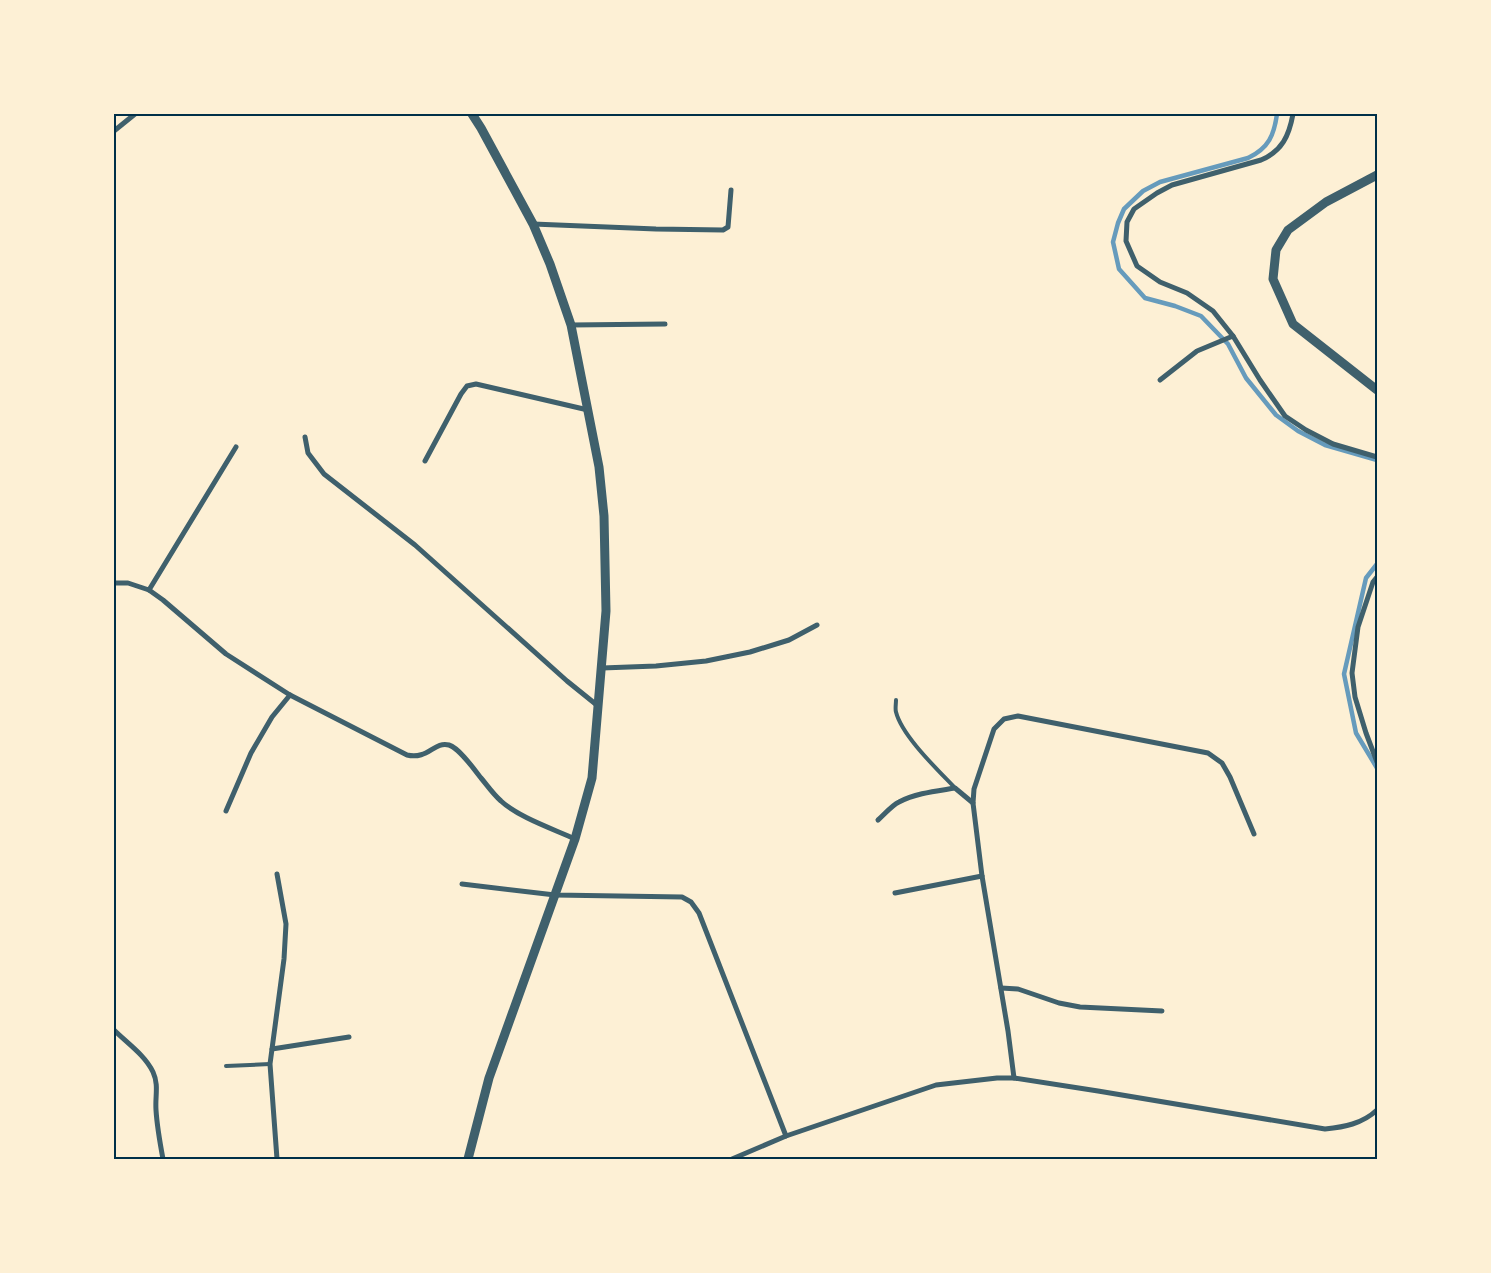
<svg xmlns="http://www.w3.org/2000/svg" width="1491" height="1273" viewBox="0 0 1491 1273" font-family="Helvetica,sans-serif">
	<rect width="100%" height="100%" fill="#fdf0d5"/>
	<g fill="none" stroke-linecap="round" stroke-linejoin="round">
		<g stroke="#669bbc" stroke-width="4.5">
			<path d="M1277 114C1274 135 1269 148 1248 158L1160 182 1143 191 1124 209 1118 223 1113 242 1119 269 1145 298 1175 306 1201 316 1228 344 1246 378 1276 415 1298 431 1325 445 1377 460"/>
			<path d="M1377 564 1366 578 1344 674 1356 733 1377 768"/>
		</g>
		<g stroke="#3f606c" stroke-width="4">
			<path d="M896 700C896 704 895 709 896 712 902 736 938 770 955 788"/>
			<path d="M226 1066 270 1064"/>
		</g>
		<g stroke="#3f606c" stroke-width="5">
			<path d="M1293 114C1289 136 1282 151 1261 160L1172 185 1157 193 1134 209 1127 222 1126 241 1137 266 1160 282 1187 293 1213 311 1233 336 1260 380 1285 416 1306 430 1333 444 1377 457"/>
			<path d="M114 131 135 114"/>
			<path d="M533 224 656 229 723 230 728 227 731 190"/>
			<path d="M571 325 665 324"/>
			<path d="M1160 380 1197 351 1233 336"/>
			<path d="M305 437 308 453 324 474 415 545 567 681 598 706"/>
			<path d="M425 461 461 394 467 386 476 384 588 410"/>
			<path d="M1377 577 1373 582 1358 627 1352 673 1355 697 1366 733 1377 762"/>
			<path d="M114 583H128L149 590 163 600 226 654 290 695 407 755C428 760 434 741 449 745 459 748 474 769 481 778 487 785 493 794 501 801 518 817 553 829 575 839"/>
			<path d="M149 590 236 447"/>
			<path d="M602 668 656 666 706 661 750 652 789 640 817 625"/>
			<path d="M226 811 251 753 272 717 290 695"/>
			<path d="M878 820C885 814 891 806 899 802 916 793 937 791 955 788L973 803"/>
			<path d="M462 884 555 895 682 897 691 902 699 913 786 1136"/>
			<path d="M895 893 982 876"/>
			<path d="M1001 988 1018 989 1059 1003 1080 1007 1162 1011"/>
			<path d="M114 1030C127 1043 145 1055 153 1072 159 1085 155 1096 156 1110 157 1126 160 1143 163 1159"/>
			<path d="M272 1049 284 959 286 924 277 874"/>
			<path d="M1014 1078 1008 1031 982 876 973 803 974 789 994 729 1004 719 1018 716 1208 753 1222 763 1230 777 1254 834"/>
			<path d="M277 1159 270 1064 272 1049 349 1037"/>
			<path d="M732 1159 786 1136 936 1085 997 1078H1014L1098 1091 1325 1129C1344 1127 1362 1124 1377 1110"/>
		</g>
		<g stroke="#3f606c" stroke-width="9">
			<path d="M1377 175 1326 202 1288 230 1276 250 1273 279 1293 324 1377 390"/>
			<path d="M468 1159 489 1078 575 839 592 778 606 611 604 516 599 467 571 325 550 264 533 224 481 128 472 114"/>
		</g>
	</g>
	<rect width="1491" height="1273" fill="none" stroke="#fdf0d5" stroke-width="230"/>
	<rect x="115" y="115" width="1261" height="1043" fill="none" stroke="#003049" stroke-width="2"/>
</svg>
